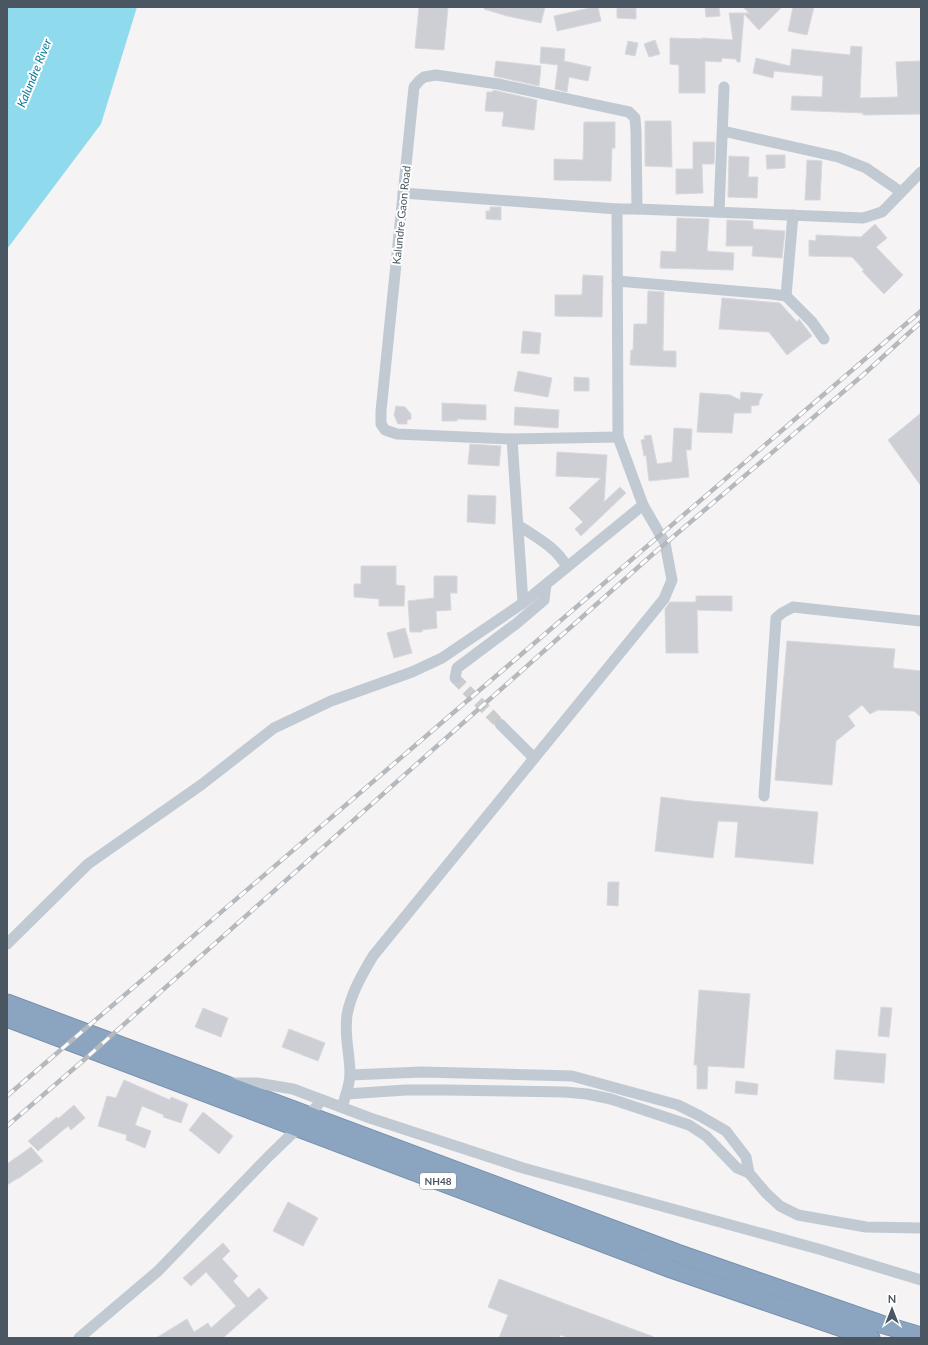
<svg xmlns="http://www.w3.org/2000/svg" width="928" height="1345" viewBox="0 0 928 1345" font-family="Lato,sans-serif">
	<rect width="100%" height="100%" fill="#f5f3f3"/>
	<path fill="#90daee" d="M7 7H137L101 124 7 249Z"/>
	<g fill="#cdcfd5" stroke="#d7d9de">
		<path d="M419 7H448L444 50 415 48Z"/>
		<path d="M484 7H545L541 23 507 16 484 9Z"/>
		<path d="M594 7H598L601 21 557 31 554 16Z"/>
		<path d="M705 7H719L720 16 706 17Z"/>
		<path d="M743 7H782L759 30 744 14 740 62H737L736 59 722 58 721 62 705 61V93H679V65L670 64V38L702 39V38L733 40 729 13H749Z"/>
		<path d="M793 7H814L807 35 788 31Z"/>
		<path d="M617 8H636V19L617 18Z"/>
		<path d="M655 40 660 54 649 57 644 44Z"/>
		<path d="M628 41 638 43 635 56 625 54Z"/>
		<path d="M851 46 862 47 860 98 898 97 896 62 921 61V114L863 115V113L791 110 792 96 822 97 823 76 774 71 773 78 753 73 756 58 790 66 792 49 850 55Z"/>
		<path d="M541 47 565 49 564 61 591 67 588 81 569 77 567 92 555 89 558 65 540 63Z"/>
		<path d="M496 61 541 66 539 86 494 76Z"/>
		<path d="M493 90 537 100 534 130 502 126 504 112 485 111 487 92H493Z"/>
		<path d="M645 121H671L672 167 645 166Z"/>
		<path d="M584 122H615V148H612L611 181 554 180V159L583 160Z"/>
		<path d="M693 142H715L714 164H702L703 193 676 194V169H693Z"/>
		<path d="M766 155H785V168L767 169Z"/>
		<path d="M729 156 749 157 748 177H758L757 198 728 197Z"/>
		<path d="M807 160 822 161 820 200H805Z"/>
		<path d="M490 207H501V220L486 219V211H490Z"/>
		<path d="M677 218 709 219 707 251 734 253 733 270 660 268 661 251 676 252Z"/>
		<path d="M727 220 753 221V229L785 231 782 258 752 256 753 246H726Z"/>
		<path d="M875 224 887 238 876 247 903 275 884 294 862 271 864 270 852 257 809 256V240L816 241V235L861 237Z"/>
		<path d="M583 275 603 276 602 317 555 316V295H582Z"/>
		<path d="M648 291 664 292 663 351H676V367L630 365 631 350H633L634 324H647Z"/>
		<path d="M722 298 780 303 797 322 799 319 812 336 787 355 769 332 719 329Z"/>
		<path d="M523 331 541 333 539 354 521 353Z"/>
		<path d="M518 371 552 378 548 397 514 391Z"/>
		<path d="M574 377 589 378V391H574Z"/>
		<path d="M741 392 763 394 759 401V405L751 406V413H734L732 433 697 432 700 393 730 395 740 400Z"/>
		<path d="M442 403 486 405V420L457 419V421H442Z"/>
		<path d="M396 406 405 407 411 414V419L407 420V424H398L394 415Z"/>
		<path d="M515 407 559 410 558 428 514 425Z"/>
		<path d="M921 413V486L888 440Z"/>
		<path d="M674 428 692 429 691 450H686L689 477 649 481 646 455 644 456 641 440 645 439 644 436 651 435 657 464 672 462Z"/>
		<path d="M470 444 501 446 499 466 468 464Z"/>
		<path d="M557 452 607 455 604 502 620 487 626 493 581 536 575 529 583 522 569 508 601 478 556 476Z"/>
		<path d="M468 495 496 496 495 524 467 522Z"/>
		<path d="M361 566H396V585L405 586 404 606H379V599L354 597V584H361Z"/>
		<path d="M434 576H457V593H450L451 610 436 611 437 628 422 630V632H410L408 601 434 598Z"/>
		<path d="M696 596H732V611L697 610 698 653H666L665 609 670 602H696Z"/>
		<path d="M405 628 412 653 394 658 387 633Z"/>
		<path d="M787 641 895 649 893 668 921 671V717L914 711 878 710 870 714 862 705 848 716 855 726 836 741 832 785 775 780Z"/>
		<path d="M661 797 691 801 818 812 813 864 735 857 738 822 718 821 713 858 655 851Z"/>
		<path d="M608 882H619L618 906 607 905Z"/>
		<path d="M699 990 750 994 744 1068 708 1066 707 1089H697V1065H694Z"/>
		<path d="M881 1007 892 1008 889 1037 878 1036Z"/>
		<path d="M203 1008 228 1018 221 1037 195 1027Z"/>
		<path d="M289 1029 325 1043 318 1061 282 1047Z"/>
		<path d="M836 1050 886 1054 884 1083 834 1079Z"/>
		<path d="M124 1080 170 1100 171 1097 188 1104 181 1123 163 1117 164 1115 142 1106 135 1125 151 1131 145 1148 126 1140 127 1135 98 1126 107 1096 116 1098Z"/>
		<path d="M736 1081 758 1084 757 1095 735 1093Z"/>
		<path d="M74 1105 85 1118 71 1130 68 1126 38 1151 28 1141 57 1117 58 1119Z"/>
		<path d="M203 1112 233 1136 219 1154 189 1130Z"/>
		<path d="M31 1147 43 1161 19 1178H18L7 1185V1164Z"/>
		<path d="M288 1202 318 1218 303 1246 273 1231Z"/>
		<path d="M223 1243 230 1251 222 1259 238 1276 233 1281 248 1298 259 1288 268 1298 223 1338H156L187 1319 194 1332 208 1323 211 1328 236 1306 206 1272 191 1286 183 1278Z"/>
		<path d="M499 1279 654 1337V1338H569L560 1335 559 1338H499L508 1315 488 1307Z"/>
	</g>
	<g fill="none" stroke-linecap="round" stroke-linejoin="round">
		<path stroke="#caccce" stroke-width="11" stroke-dasharray="11 5.5" stroke-linecap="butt" d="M455 678 500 724"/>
		<defs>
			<g id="highway">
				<path d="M7 1003 677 1253 881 1324 921 1336"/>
				<path d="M7 1018 671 1269 871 1338"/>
			</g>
		</defs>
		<use href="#highway" stroke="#7690ad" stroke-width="19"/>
		<g stroke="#c1cad2" stroke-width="11">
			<path d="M723 131 838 157 866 168 901 192"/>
			<path d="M403 193 617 209"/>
			<path d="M719 212 724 87"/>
			<path d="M617 281 771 294 786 296 812 322 824 339"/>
			<path d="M786 296 793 215"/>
			<path d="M618 437 512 439 397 434 385 430 381 424V411L414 87 419 81 424 77 436 75 498 84 629 112 635 118 636 131 637 209"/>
			<path d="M512 439 523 603"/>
			<path d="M518 525C537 538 556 547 567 567"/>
			<path d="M455 678 457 668 517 623 544 600 546 585"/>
			<path d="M500 724 534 758"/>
			<path d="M764 796 776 618 782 613 793 607 921 621"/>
			<path d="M7 944 88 864 201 785 274 728 331 701 412 672 442 658 523 603 643 505"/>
			<path d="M350 1075 422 1072 572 1076 678 1105 700 1116 726 1131 746 1157 749 1173 766 1193 780 1206 798 1215 866 1227 921 1228"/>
			<path d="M231 1083H257L293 1089 370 1118 523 1168 822 1250 921 1280"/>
			<path d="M346 1094 406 1090H446L565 1092 587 1094 611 1099 689 1125 706 1136 737 1168 749 1173"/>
			<path d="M342 1107C345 1097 350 1085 350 1074 350 1054 344 1037 347 1015 351 993 362 975 373 956L664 599 672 580 665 543 643 505 618 437 617 209H637L863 218 882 212 921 172"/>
			<path d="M79 1338 158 1271 268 1157 298 1128 322 1100"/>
		</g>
		<use href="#highway" stroke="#8ba5c1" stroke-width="17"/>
		<defs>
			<g id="rail">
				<path d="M7 1096 921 311"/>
				<path d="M7 1126 85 1059 653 554 863 375 921 322"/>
			</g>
		</defs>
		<use href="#rail" stroke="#b5b8bd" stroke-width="4.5"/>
		<use href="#rail" stroke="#fff" stroke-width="3" stroke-dasharray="9" stroke-linecap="butt"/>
	</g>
	<g text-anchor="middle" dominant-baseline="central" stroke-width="4" stroke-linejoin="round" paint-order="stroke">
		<rect fill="#fff" stroke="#808990" stroke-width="1" x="420" y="1173" width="36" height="16" rx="3"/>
		<g font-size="10" font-weight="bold" fill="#4a5661">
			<text x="438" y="1181">NH48</text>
		</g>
		<g font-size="11" fill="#4a5661" stroke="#fff">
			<text transform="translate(401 215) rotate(-84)">Kalundre Gaon Road</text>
		</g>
		<g font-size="12" font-style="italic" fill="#0c7c9b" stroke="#fff">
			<text transform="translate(34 73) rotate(-68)">Kalundre River</text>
		</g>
	</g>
	<rect width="928" height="1345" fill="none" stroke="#4a5661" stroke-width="16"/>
	<g transform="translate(892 1309)" stroke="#ffffff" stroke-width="3" paint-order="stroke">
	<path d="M0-3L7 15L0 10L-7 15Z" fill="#4a5661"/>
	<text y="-6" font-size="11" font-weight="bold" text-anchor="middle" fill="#4a5661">N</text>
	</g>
</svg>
